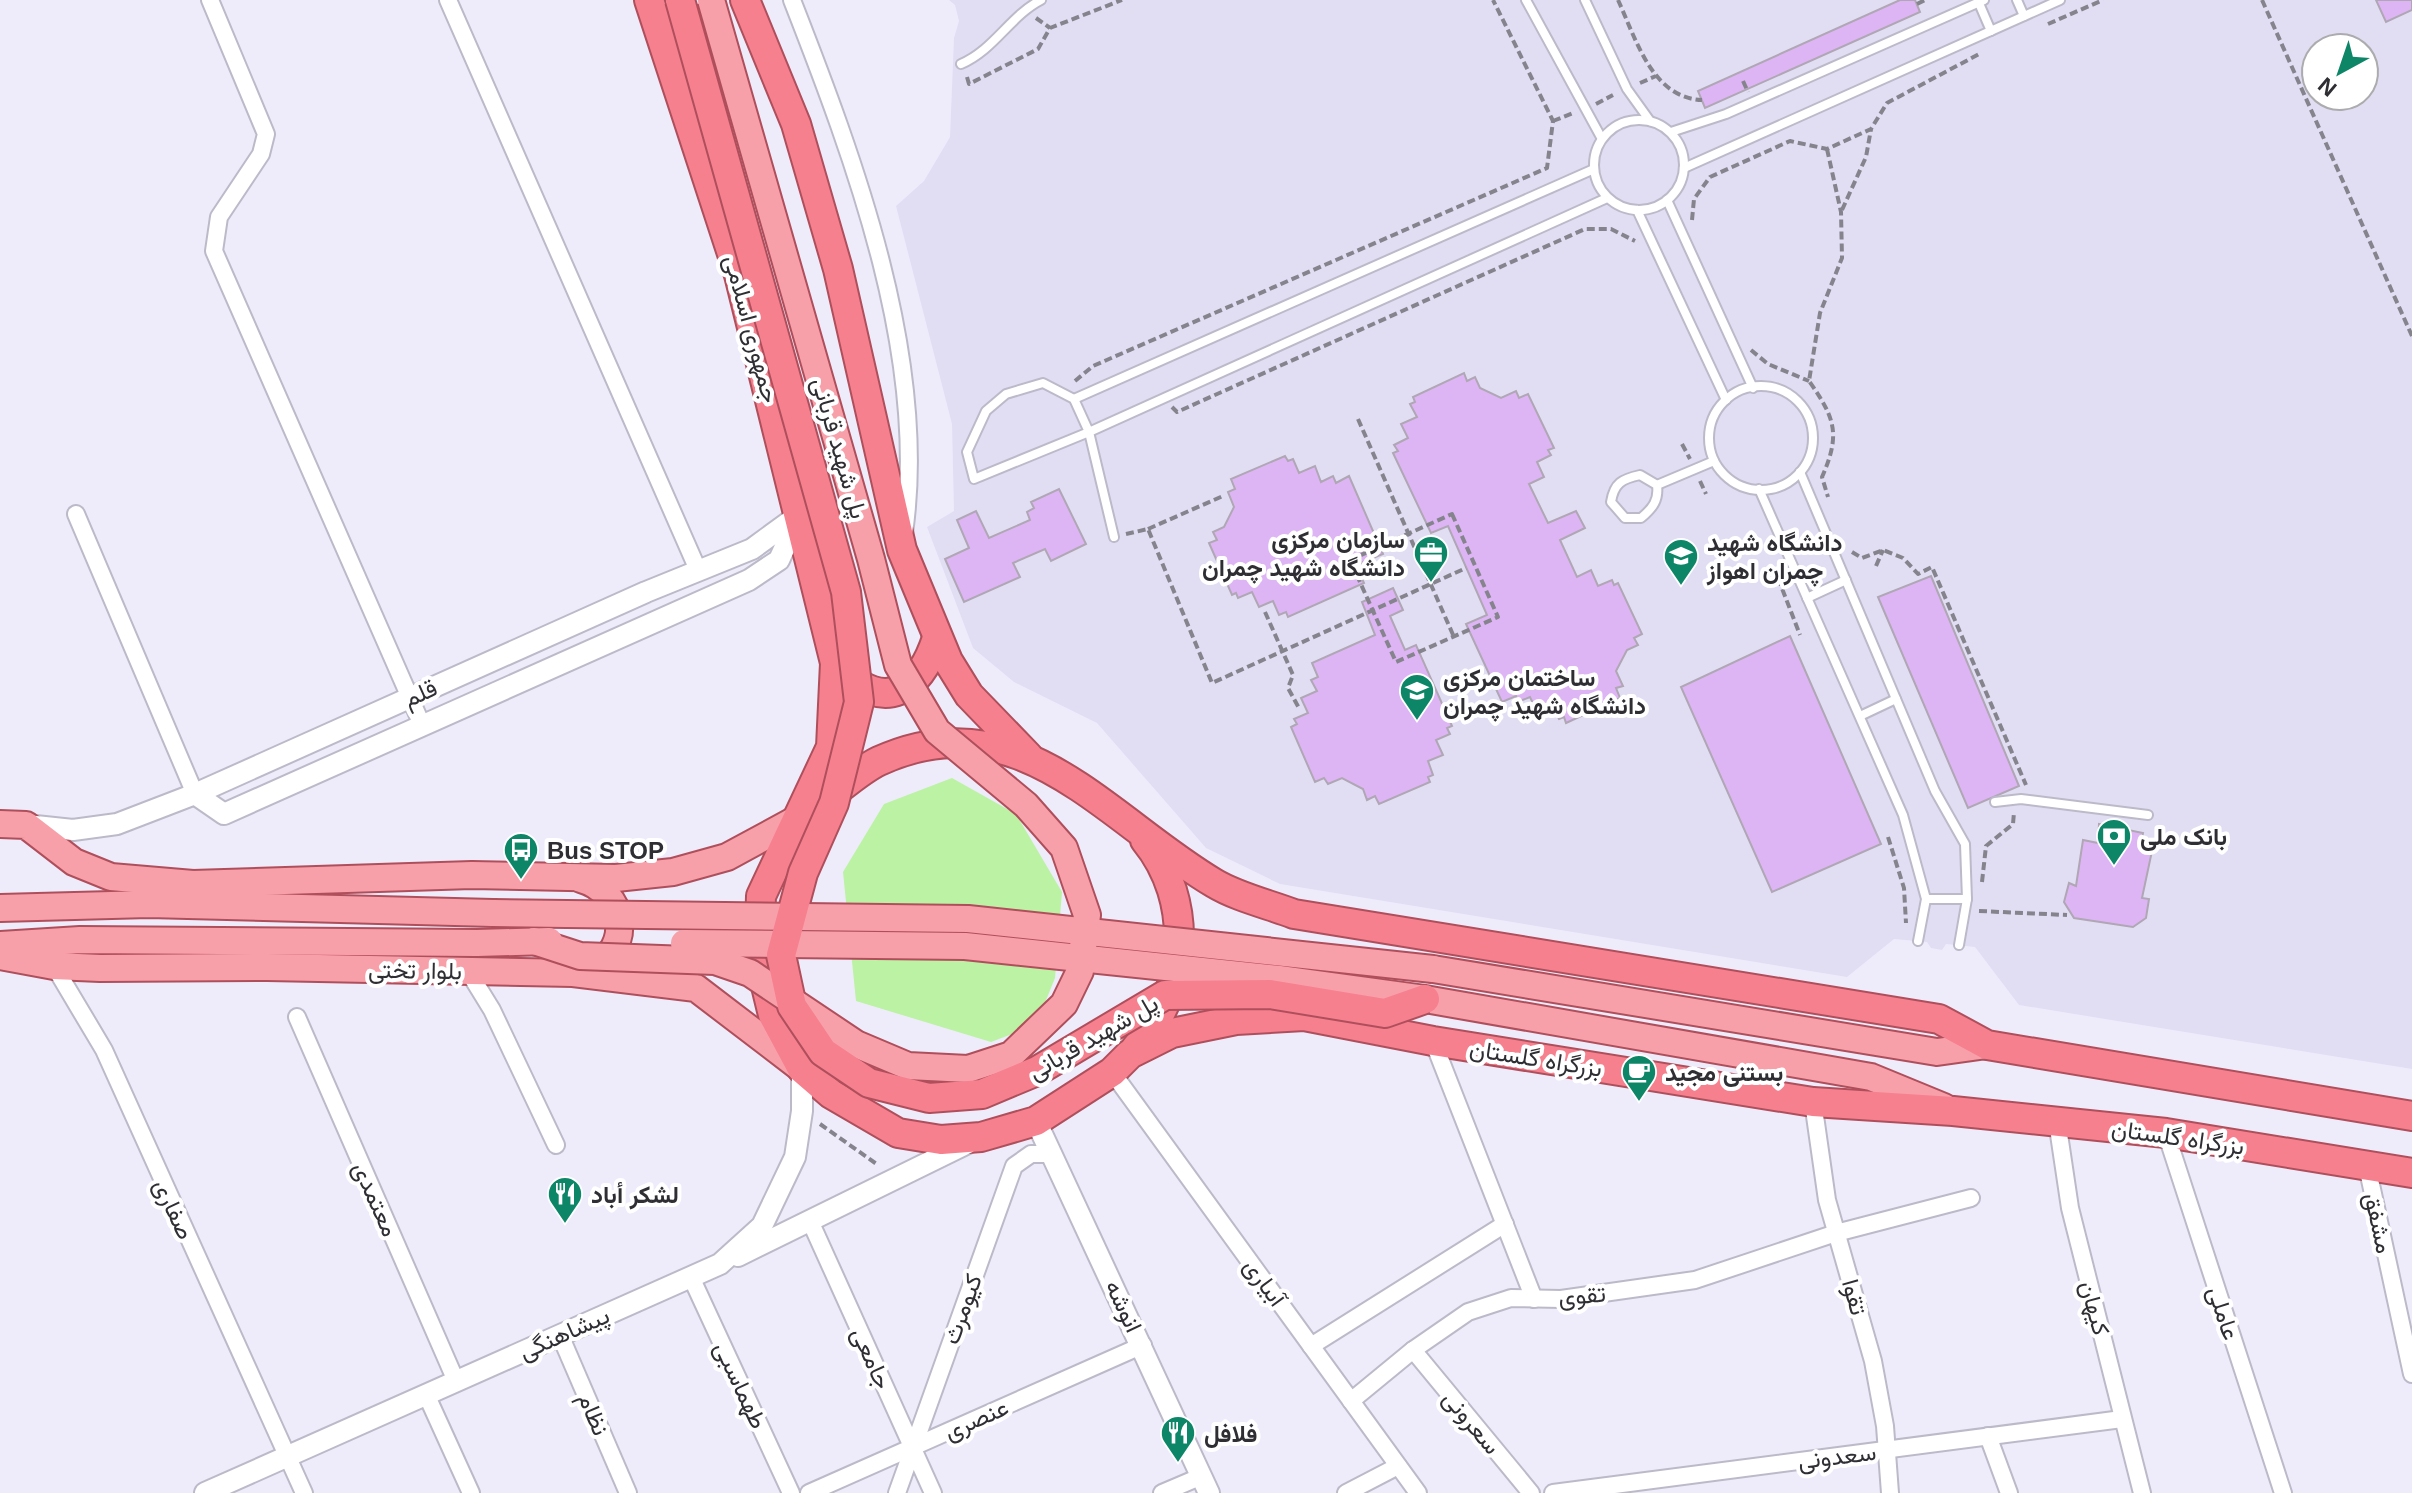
<svg xmlns="http://www.w3.org/2000/svg" width="2412" height="1493" viewBox="0 0 2412 1493" font-family="Arial,Vazirmatn,sans-serif">
	<rect width="100%" height="100%" fill="#eeecfb"/>
	<path fill="#e1def4" fill-rule="evenodd" d="M949 0H2412V1069L2019 1005 1975 947 1946 944 1942 950 1931 948 1927 942 1894 939 1847 977 1280 884 1206 848 1097 723 1014 682 973 648 927 527 954 511 952 424 896 206 924 181 950 137 954 38 959 21 955 5ZM2316 48H2364V96H2316Z"/>
	<path fill="#bcf2a3" d="M952 778 1016 814 1062 892 1055 978 1036 1025 991 1042 856 1001 843 872 884 804Z"/>
	<g fill="#deb5f4" stroke="#afa7b4" stroke-width="2">
		<path d="M1900 0H1915L1920 12 1705 108 1698 91Z"/>
		<path d="M2376 0H2412V10L2386 22Z"/>
		<path d="M1464 373 1467 381 1475 377 1480 388 1501 398 1516 391 1519 398 1528 394 1554 448 1548 450 1551 455 1537 462 1544 477 1529 484 1548 523 1576 511 1585 528 1560 540 1577 577 1591 570 1598 586 1612 580 1614 585 1618 583 1642 634 1634 638 1638 645 1627 650 1616 671 1623 686 1616 688 1620 698 1566 723 1564 717 1559 719 1552 705 1537 712 1530 697 1518 702 1516 696 1502 702 1466 624 1487 615 1448 526 1431 533 1393 453 1398 451 1394 445 1408 438 1401 424 1417 417 1410 404 1415 402 1413 397Z"/>
		<path d="M1285 456 1288 461 1293 459 1299 473 1315 466 1321 482 1333 476 1336 483 1349 476 1383 554 1356 565 1364 583 1288 617 1286 612 1279 615 1273 601 1259 607 1252 592 1238 598 1236 593 1232 595 1209 543 1217 540 1213 532 1224 527 1234 507 1228 492 1235 489 1231 479Z"/>
		<path d="M1059 489 1086 544 1051 561 1045 549 1013 563 1020 577 964 602 945 559 969 548 957 520 976 511 989 538 1030 520 1027 512 1034 508 1031 502Z"/>
		<path d="M1931 576 2019 786 1968 808 1878 597Z"/>
		<path d="M1393 588 1403 610 1390 616 1405 650 1416 645 1452 726 1447 728 1450 734 1436 740 1443 755 1428 761 1433 775 1428 777 1430 782 1379 804 1375 796 1367 800 1363 789 1342 778 1328 784 1324 778 1315 782 1291 727 1297 724 1294 719 1308 713 1301 698 1317 691 1311 680 1318 677 1312 663 1375 635 1362 602Z"/>
		<path d="M1790 636 1881 844 1772 892 1681 687Z"/>
		<path d="M2099 824 2143 833 2140 848 2152 851 2142 898 2149 899 2146 918 2133 927 2074 918 2064 902 2069 883 2076 886 2083 840 2098 843Z"/>
	</g>
	<g fill="none" stroke-linecap="round" stroke-linejoin="round">
		<defs>
			<g id="service">
				<path d="M1526 0 1602 139"/>
				<path d="M1585 0 1627 89 1650 121"/>
				<path d="M2017 0 2024 16"/>
				<path d="M1978 1 1991 31"/>
				<path d="M961 64C994 50 1010 16 1041 0"/>
				<circle cx="1639" cy="165" r="45"/>
				<path d="M1671 132 1726 114 1984 0"/>
				<path d="M1684 168 2060 0"/>
				<path d="M1667 200 1753 388"/>
				<path d="M1637 210 1726 400"/>
				<path d="M1043 383 1074 399 1089 432 974 479 967 452 986 411 1006 394Z"/>
				<circle cx="1761" cy="438" r="52"/>
				<path d="M1074 399 1594 169"/>
				<path d="M1800 472 1935 791 1965 844 1967 899 1959 945"/>
				<path d="M1640 475 1657 485C1659 500 1653 508 1641 518H1625L1611 502C1614 483 1622 479 1640 475Z"/>
				<path d="M1657 485 1714 461"/>
				<path d="M1759 489 1903 815 1926 899 1918 941"/>
				<path d="M1114 537 1089 432 1607 198"/>
				<path d="M1807 598 1846 580"/>
				<path d="M1860 716 1896 699"/>
				<path d="M1995 802 2021 799 2148 815"/>
				<path d="M1926 899H1967"/>
			</g>
			<g id="minor">
				<path d="M210 0 266 134 261 154 219 217 214 251 422 725"/>
				<path d="M448 0 698 570"/>
				<path d="M792 0C855 161 929 359 904 533"/>
				<path d="M76 514 195 794"/>
				<path d="M54 966 104 1050 304 1493"/>
				<path d="M468 971 492 1010 556 1145"/>
				<path d="M297 1017 456 1381"/>
				<path d="M1433 1041 1534 1299"/>
				<path d="M1112 1072 1418 1493"/>
				<path d="M1813 1102 1827 1200 1873 1361 1885 1426 1890 1493"/>
				<path d="M2057 1121 2070 1208 2142 1493"/>
				<path d="M2166 1133 2283 1493"/>
				<path d="M2367 1166 2412 1374"/>
				<path d="M811 1223 933 1493"/>
				<path d="M691 1277 791 1493"/>
				<path d="M560 1335 628 1493"/>
				<path d="M1311 1346 1505 1224"/>
				<path d="M1413 1350 1531 1493"/>
				<path d="M426 1394 471 1493"/>
				<path d="M1351 1401 1413 1350 1468 1312 1511 1298 1561 1299 1695 1280 1836 1233 1971 1198"/>
				<path d="M1988 1436 2009 1493"/>
				<path d="M809 1493 1143 1345"/>
				<path d="M897 1493 1014 1166 1031 1154H1053"/>
				<path d="M1162 1493 1202 1476"/>
				<path d="M1346 1493 1398 1466"/>
				<path d="M1553 1493 2122 1419"/>
			</g>
			<g id="tertiary">
				<path d="M195 794 224 814 749 580 779 560 800 514"/>
				<path d="M26 825 73 830 117 824 195 794 646 592 752 549 800 514"/>
				<path d="M1036 1121 1209 1493"/>
				<path d="M738 1256 968 1143"/>
				<path d="M205 1493 720 1264 762 1226 795 1157 802 1111V1069"/>
			</g>
			<g id="primary">
				<path d="M0 824 26 825 74 862 111 877 193 884 472 875 616 878 673 872 727 857 799 818"/>
				<path d="M581 879C624 891 635 947 592 968"/>
				<path d="M0 908 149 904 493 913"/>
				<path d="M0 945 80 940 477 943"/>
				<path d="M0 956 54 966 100 968 267 967 573 973 696 988 802 1069"/>
				<path d="M1433 969 1937 1052 1987 1045"/>
				<path d="M1425 999 1871 1077 1944 1107"/>
			</g>
			<g id="trunk">
				<path d="M649 0 739 275 835 663 831 747 761 896 759 957 773 1015 802 1069 831 1094 898 1133 941 1140 981 1137 1036 1121 1112 1072 1130 1054 1172 1033 1236 1020 1304 1016 1433 1041 1813 1102 1953 1111 2166 1133 2412 1173"/>
				<path d="M745 0 796 124 838 269 902 550 948 661 969 695 1028 756"/>
				<path d="M840 668C885 715 920 690 937 638"/>
				<path d="M824 800C841 788 860 770 879 761 1019 697 1106 819 1214 883 1237 897 1268 904 1294 914L1939 1019 1987 1045 2412 1116"/>
				<path d="M1136 1048C1188 991 1195 901 1145 840"/>
			</g>
		</defs>
		<use href="#service" stroke="#bcbac9" stroke-width="12"/>
		<use href="#minor" stroke="#bcbac9" stroke-width="20"/>
		<use href="#tertiary" stroke="#bcbac9" stroke-width="24"/>
		<use href="#primary" stroke="#af4f5c" stroke-width="30"/>
		<use href="#trunk" stroke="#af4f5c" stroke-width="32"/>
		<g stroke="#85848d" stroke-width="4" stroke-dasharray="8 4" stroke-linecap="butt">
			<path d="M1618 0C1636 39 1652 98 1702 100"/>
			<path d="M2262 0 2412 336"/>
			<path d="M1917 4 1925 0"/>
			<path d="M1036 18 1050 28"/>
			<path d="M2048 24 2103 0"/>
			<path d="M967 77 969 84 1038 49 1050 28 1122 0"/>
			<path d="M1743 81 1748 92"/>
			<path d="M1640 83 1656 76"/>
			<path d="M1596 104 1613 95"/>
			<path d="M1553 121 1573 113"/>
			<path d="M1827 149 1841 212 1842 258 1820 313 1809 381C1835 418 1841 434 1822 477L1828 497"/>
			<path d="M1842 210 1866 157 1871 129"/>
			<path d="M1692 220 1694 199 1710 177 1790 141 1827 149 1871 129 1887 103 1981 53"/>
			<path d="M1751 350 1768 364 1809 381"/>
			<path d="M1075 381 1093 366 1547 168 1553 121 1493 0"/>
			<path d="M1172 407 1177 412 1585 229H1611L1635 241"/>
			<path d="M1358 419 1454 637"/>
			<path d="M1682 444 1690 459"/>
			<path d="M1700 481 1706 494"/>
			<path d="M1452 514 1498 617 1396 662 1350 560Z"/>
			<path d="M1148 529 1223 496"/>
			<path d="M1126 534 1148 529 1212 683 1466 568"/>
			<path d="M1852 552 1862 558 1883 550 1903 558 1918 574 1932 567 2026 785"/>
			<path d="M1876 566 1883 550"/>
			<path d="M1778 578 1800 635"/>
			<path d="M1265 612 1293 675 1288 688 1300 710"/>
			<path d="M1888 837 1904 888 1906 923"/>
			<path d="M1982 882 1986 846 2013 824 2014 812"/>
			<path d="M1979 911 2067 915"/>
			<path d="M820 1124 878 1165"/>
		</g>
		<use href="#service" stroke="#fff" stroke-width="8"/>
		<use href="#minor" stroke="#fff" stroke-width="16"/>
		<use href="#tertiary" stroke="#fff" stroke-width="20"/>
		<use href="#primary" stroke="#f8a0aa" stroke-width="26"/>
		<use href="#trunk" stroke="#f6808e" stroke-width="28"/>
		<defs>
			<g id="primary-bridge">
				<path d="M493 913 968 919 1433 969"/>
				<path d="M534 941 580 956 715 961 750 973 856 1044 908 1066 968 1069 1011 1055 1064 1004 1080 971 1087 915 1064 848 1026 805 937 731 898 665 871 559 711 0"/>
				<path d="M477 943 549 941"/>
				<path d="M684 943 965 946 1279 979 1425 999"/>
			</g>
			<path id="trunk-bridge" d="M680 0 846 592 859 702 834 803 803 873 781 955 792 1006 823 1052 869 1083 929 1098 982 1094 1037 1071 1165 995 1270 994 1385 1013 1425 999"/>
		</defs>
		<use href="#primary-bridge" stroke="#af4f5c" stroke-width="30" stroke-linecap="butt"/>
		<use href="#trunk-bridge" stroke="#af4f5c" stroke-width="32" stroke-linecap="butt"/>
		<use href="#primary-bridge" stroke="#f8a0aa" stroke-width="26"/>
		<use href="#trunk-bridge" stroke="#f6808e" stroke-width="28"/>
	</g>
	<defs>
		<symbol id="office-pin" viewBox="-11 -11 22 30"><path d="M0 17L-7.5 6A9.5 9.5 0 1 1 7.5 6Z" fill="#0d8668" stroke="#fff"/><path d="M-6-3h4V-5.5h4V-3h4V5H-6ZM-1-4.5V-3h2v-1.5ZM-6 0V1H6V0Z" fill="#fff"/></symbol>
		<symbol id="university-pin" viewBox="-11 -11 22 30"><path d="M0 17L-7.5 6A9.5 9.5 0 1 1 7.5 6Z" fill="#0d8668" stroke="#fff"/><path d="M0-5L7-2L0 1L-7-2ZM-4 1L0 2.5L4 1V4Q0 6-4 4Z" fill="#fff"/></symbol>
		<symbol id="bank-pin" viewBox="-11 -11 22 30"><path d="M0 17L-7.5 6A9.5 9.5 0 1 1 7.5 6Z" fill="#0d8668" stroke="#fff"/><path d="M-6-4H6V4H-6ZM0-2.3a2.3 2.3 0 1 0 0 4.6a2.3 2.3 0 1 0 0-4.6Z" fill="#fff"/></symbol>
		<symbol id="bus-pin" viewBox="-11 -11 22 30"><path d="M0 17L-7.5 6A9.5 9.5 0 1 1 7.5 6Z" fill="#0d8668" stroke="#fff"/><path d="M-5-6H5V4H4V6H2V4H-2V6H-4V4H-5ZM-3.5-4V0h7V-4ZM-3.5 1.2v1.5H-2V1.2ZM2 1.2v1.5H3.5V1.2Z" fill="#fff"/></symbol>
		<symbol id="cafe-pin" viewBox="-11 -11 22 30"><path d="M0 17L-7.5 6A9.5 9.5 0 1 1 7.5 6Z" fill="#0d8668" stroke="#fff"/><path d="M-5.5-4.5H6V0H3Q3 3.5 0 3.5H-2.5Q-5.5 3.5-5.5 0ZM3-3.2v2h1.7v-2ZM-6 4.5H4V6H-6Z" fill="#fff"/></symbol>
		<symbol id="restaurant-pin" viewBox="-11 -11 22 30"><path d="M0 17L-7.5 6A9.5 9.5 0 1 1 7.5 6Z" fill="#0d8668" stroke="#fff"/><path d="M-5-6h1v4h1v-4h1v4h1v-4h1v5L-1.5 .5V6h-2V.5L-5-1ZM5-6V6H3V1.5H1.5Q1.5-4 5-6Z" fill="#fff"/></symbol>
	</defs>
	<g fill-rule="evenodd">
		<use href="#office-pin" x="1411" y="533" width="40" height="54"/>
		<use href="#university-pin" x="1661" y="536" width="40" height="54"/>
		<use href="#university-pin" x="1397" y="671" width="40" height="54"/>
		<use href="#bank-pin" x="2094" y="816" width="40" height="54"/>
		<use href="#bus-pin" x="501" y="830" width="40" height="54"/>
		<use href="#cafe-pin" x="1619" y="1052" width="40" height="54"/>
		<use href="#restaurant-pin" x="545" y="1174" width="40" height="54"/>
		<use href="#restaurant-pin" x="1158" y="1413" width="40" height="54"/>
	</g>
	<g text-anchor="middle" dominant-baseline="central" stroke-width="8" stroke-linejoin="round" paint-order="stroke">
		<g font-size="24" fill="#2f2e33" stroke="#fff">
			<text transform="translate(752 329) rotate(75)">جمهوری اسلامی</text>
			<text transform="translate(840 448) rotate(74)">پل شهید قربانی</text>
			<text transform="translate(420 693) rotate(-24)">قلم</text>
			<text transform="translate(415 970) rotate(1)">بلوار تختی</text>
			<text transform="translate(1093 1037) rotate(-30)">پل شهید قربانی</text>
			<text transform="translate(1536 1058) rotate(9)">بزرگراه گلستان</text>
			<text transform="translate(2178 1137) rotate(8)">بزرگراه گلستان</text>
			<text transform="translate(376 1199) rotate(66)">معتمدی</text>
			<text transform="translate(174 1209) rotate(65)">صفاری</text>
			<text transform="translate(2379 1223) rotate(78)">مشفق</text>
			<text transform="translate(1265 1282) rotate(54)">آبیاری</text>
			<text transform="translate(1582 1295) rotate(-5)">تقوی</text>
			<text transform="translate(1855 1297) rotate(74)">تقوا</text>
			<text transform="translate(1124 1306) rotate(65)">انوشه</text>
			<text transform="translate(2095 1308) rotate(75)">کیهان</text>
			<text transform="translate(962 1309) rotate(-70)">کیومرث</text>
			<text transform="translate(2224 1313) rotate(72)">عاملی</text>
			<text transform="translate(564 1333) rotate(-24)">پیشاهنگی</text>
			<text transform="translate(872 1358) rotate(66)">جامعی</text>
			<text transform="translate(741 1385) rotate(65)">طهماسبی</text>
			<text transform="translate(594 1414) rotate(67)">نظام</text>
			<text transform="translate(976 1419) rotate(-24)">عنصری</text>
			<text transform="translate(1472 1422) rotate(50)">سعرونی</text>
			<text transform="translate(1837 1456) rotate(-7)">سعدونی</text>
		</g>
		<g font-size="24" font-weight="bold" fill="#2f2e33" stroke="#fff" text-anchor="start">
			<text x="1405" y="539" text-anchor="end">سازمان مرکزی<tspan x="1405" dy="28">دانشگاه شهید چمران</tspan></text>
			<text x="1707" y="542">دانشگاه شهید<tspan x="1707" dy="28">چمران اهواز</tspan></text>
			<text x="1443" y="677">ساختمان مرکزی<tspan x="1443" dy="28">دانشگاه شهید چمران</tspan></text>
			<text x="2140" y="836">بانک ملی</text>
			<text x="547" y="850">Bus STOP</text>
			<text x="1665" y="1072">بستنی مجید</text>
			<text x="591" y="1194">لشكر أباد</text>
			<text x="1204" y="1433">فلافل</text>
		</g>
	</g>
	<g transform="translate(2340 72) rotate(220)"><circle r="38" fill="#ffffff" stroke="#acabad" stroke-width="2"/>
	<path d="M0-6L14 30L0 20L-14 30Z" fill="#0d8668"/>
	<text y="-12" font-size="22" font-weight="bold" text-anchor="middle" fill="#2f2e33">N</text>
	</g>
</svg>
